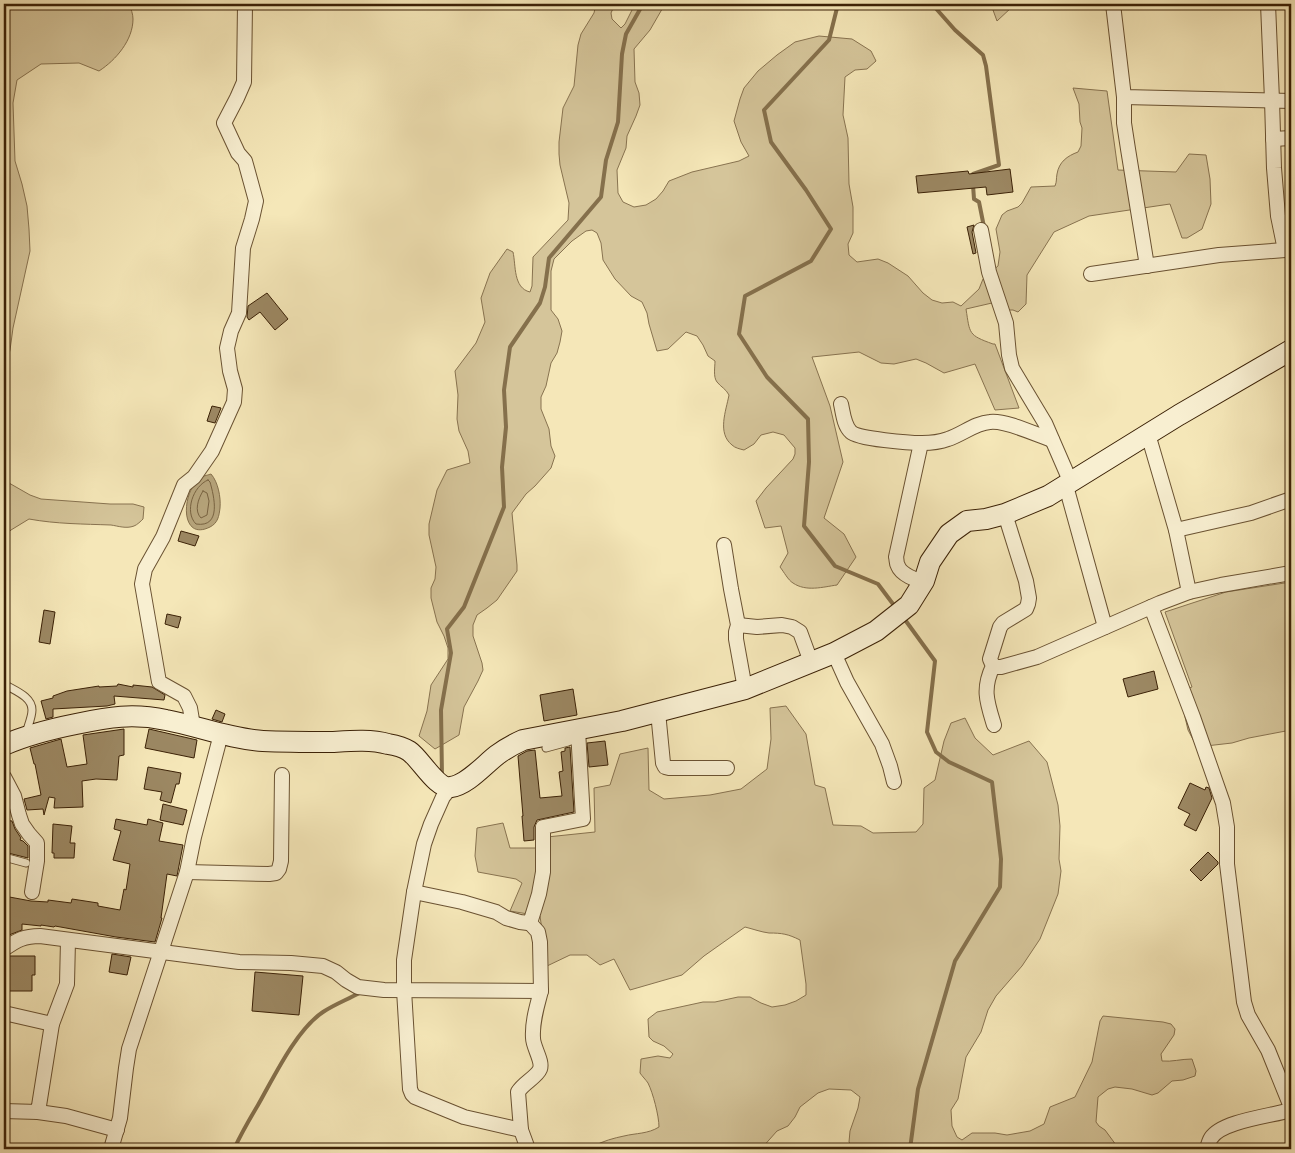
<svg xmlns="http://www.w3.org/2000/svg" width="1295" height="1153" viewBox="0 0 1295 1153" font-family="'Gentium Book Plus',serif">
	<rect width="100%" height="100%" fill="#f5e7b8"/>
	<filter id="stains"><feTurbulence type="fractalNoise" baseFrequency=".004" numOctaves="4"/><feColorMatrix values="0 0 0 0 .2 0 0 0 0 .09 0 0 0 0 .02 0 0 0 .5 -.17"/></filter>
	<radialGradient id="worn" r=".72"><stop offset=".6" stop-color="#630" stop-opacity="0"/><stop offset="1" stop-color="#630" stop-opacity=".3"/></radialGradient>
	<g fill="#d5c59a" stroke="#887350">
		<path d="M4 4H129C131 9 133 14 133 19 133 40 116 60 99 71L79 63 41 64 17 80 13 103 15 161 22 184 27 206 29 229 30 251 13 328 10 350 4 374 8 442 5 454 9 483 30 495 41 499 110 504H133L144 507 143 519C141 521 137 525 134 526 126 529 118 526 111 525 84 524 56 524 29 519L11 530 4 537Z"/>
		<path d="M596 4H615L611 13 612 19 621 28 625 24 635 4H665L650 30 634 49 635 82 639 93 640 105 636 116 627 136 626 148 617 170 618 193 623 202 634 207 646 205 656 199 663 191 669 181 692 172 739 161 749 156 741 142 734 121 740 99 744 88 758 71 777 55 795 42 819 36 852 39 871 51 876 61 867 69 855 70 845 77 843 115 848 138 849 184 853 207V233L848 244 849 255 857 262 878 259 888 263 908 276 923 293 932 300 942 303 953 302 961 306 979 289 983 279 998 266 1000 252 996 229 1002 215 1007 211 1018 207 1022 203 1031 187 1055 186C1057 181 1056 179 1057 174 1059 162 1067 156 1078 152L1081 146 1082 128 1080 122 1079 104 1073 88 1107 91 1118 170 1176 172 1189 154 1206 155 1210 179 1211 204 1202 229 1187 238H1182L1170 204 1089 216 1054 232 1027 275 1026 304 1018 312 1013 310H996L992 303 966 309C970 334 968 335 993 344H995L1019 408 995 410 975 364 944 373 926 363 916 359 894 364 881 363 859 352 812 357 830 406 843 462 824 518 844 534 856 557 837 585C823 587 806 592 793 583 788 580 784 572 780 567L788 553 781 526 765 528 756 501 766 488 793 459 795 454V448L784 435 773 432 761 435 754 444 744 450C740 449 735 448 732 445 717 433 726 411 729 395 726 389 721 387 717 382 713 377 715 367 715 361L708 356 703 345 697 336 686 332 668 349 657 351 649 324 647 313 642 302 631 296 615 279 603 260 601 243 597 233 592 230 586 231 572 241 554 259 551 271V310L558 319 562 331 560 342 557 353 551 363 546 386 541 397V409L549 429 551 446 555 456 551 468 535 486 526 494 512 513 517 565V571L497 600 487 608 477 615 473 625V636L482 663 483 670 478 681 464 707 459 735 435 749 419 736 427 711 431 685 448 659V648L444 636 437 622 431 598V588L435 579 436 567 429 535V524L437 490 447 470 470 463 468 451 459 431 457 419 458 395 455 371 476 343 485 322 481 298 490 273 507 249 513 252C516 265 513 288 530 292L532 286 533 257 568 220 569 203 560 165 559 154V142L563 108 574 86 578 45 581 34 594 13Z"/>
		<path d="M987 4H1013L1012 7 997 21 993 10Z"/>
		<path d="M1291 582V730L1249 738 1232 743 1197 747 1188 730 1179 691 1192 687 1165 612 1226 592Z"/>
		<path d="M786 706 806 734 815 785 825 788 833 825 861 826 873 833 916 832 923 824 924 788 935 780 944 741 951 723 965 718 975 738 993 755 1029 741 1047 762 1058 805 1060 826 1059 859 1061 871 1058 894 1040 939 1022 966 996 996 988 1010 981 1032 966 1057 958 1099 951 1110 952 1126 957 1137 962 1140 972 1133H995L1007 1135 1030 1131 1044 1124 1050 1107 1075 1097 1092 1062 1100 1021 1103 1016 1163 1022 1171 1024 1175 1029 1174 1035 1161 1054 1162 1061C1172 1062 1181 1059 1192 1059L1196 1071 1195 1076 1183 1080 1172 1081 1158 1093 1152 1095 1132 1089 1115 1087 1108 1089 1098 1097 1096 1122 1099 1126 1105 1130 1119 1149H854L849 1142 850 1131 858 1108 860 1097 851 1090 829 1089 818 1093 800 1107 795 1117 788 1126 777 1131 761 1149H595L594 1146C603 1141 614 1138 624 1136 636 1133 648 1134 659 1127 659 1116 653 1093 648 1083 646 1080 642 1076 640 1073L641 1059 658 1056 670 1058 673 1054 664 1046 653 1041 649 1037 648 1019 657 1012 703 1002H715L738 997H750L761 1003 772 1007 785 1005 796 1001 806 995V984L800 940C788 934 782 933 769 933 761 932 753 929 745 927L704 956 682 975 630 990 614 959 600 965 587 955H570L547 966 540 916 510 911 522 883 516 879 478 872 475 856 477 828 503 823 510 848H542L547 837 595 832 594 788 610 785 620 754 648 748 649 790 664 799 710 795 741 789 767 769 771 739 770 708Z"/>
	</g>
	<path fill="#b6a47b" stroke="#85704c" d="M211 474C218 482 221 497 220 508 219 516 218 523 210 527 178 543 181 486 204 476 204 476 211 474 211 474Z"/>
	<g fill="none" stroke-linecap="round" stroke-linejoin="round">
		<g stroke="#786240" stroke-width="1">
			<path d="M208 480 210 482C214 496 222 528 196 524 184 512 193 486 208 480Z"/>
			<path d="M203 491 207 493 209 501 207 515 201 518C194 511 198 499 203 491Z"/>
		</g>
		<g stroke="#85704c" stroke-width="4">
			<path d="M838 4 829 40 764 110 771 142 806 190 831 229 811 261 745 296 739 334 767 377 808 419 809 462 804 526 835 566 878 584 896 608"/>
			<path d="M932 4 955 30 983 55 986 66 999 165 973 174V178"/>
			<path d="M973 185 974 199 979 202 984 227"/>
			<path d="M903 617 935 661 927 732 936 752 949 762 992 782 1001 859 1000 887 955 961 918 1089 910 1149"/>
			<path d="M442 776 441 710 451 653 447 629 464 607 504 507 502 467 506 427 504 390 510 347 540 303 545 287 549 258 601 197 606 160 618 122 622 54 626 34 643 4"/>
			<path d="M234 1149C241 1134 249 1120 258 1105 274 1077 296 1030 323 1012 335 1004 349 999 361 992"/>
		</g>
	</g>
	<g fill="#9c8863" stroke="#3b2106">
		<path d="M1010 169 1013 192 987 195 986 187 918 193 916 176 968 171 969 174Z"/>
		<path d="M974 225 972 232 976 253 973 254 967 227Z"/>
		<path d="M267 293 288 319 275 330 260 312 249 320 247 317 248 306Z"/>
		<path d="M212 406 221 408 215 423 207 421Z"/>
		<path d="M181 531 199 536 195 546 178 541Z"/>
		<path d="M44 610 55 612 50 644 39 642Z"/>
		<path d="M167 614 181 617 178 628 165 624Z"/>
		<path d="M1154 671 1158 689 1128 697 1123 679Z"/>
		<path d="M118 684 133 687V685L152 687 165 695 164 700 114 696 115 704 107 706 53 709V717L46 719 41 701 53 698V696L67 691 99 686V687L117 686Z"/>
		<path d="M573 689 577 715 544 721 540 695Z"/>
		<path d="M216 710 225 714 222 722 212 719Z"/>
		<path d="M124 729V755L119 756 117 780 96 779 82 781 83 807 54 808 55 798 49 797 44 815 43 809 27 810 24 799 41 795 35 764H34L30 748 61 739 67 767 87 764 83 735Z"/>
		<path d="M149 729 197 740 194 758 145 748Z"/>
		<path d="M605 741 608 765 589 767 587 743Z"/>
		<path d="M570 747 574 812 537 820 534 827V840L524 841 522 816H523L518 756 527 751 535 750 540 798 562 796 559 772 563 771 561 752 565 751V748Z"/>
		<path d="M148 767 181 773 179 784H176L171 803 160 800 162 792 144 789Z"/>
		<path d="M1190 783 1205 790 1206 787 1209 788 1212 798 1196 831 1184 825 1190 814 1178 808Z"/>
		<path d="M163 804 187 810 183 825 160 820Z"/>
		<path d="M116 819 147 825 148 819 163 823 159 841 183 845 177 876 167 874 161 918H162L155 942 116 937 55 926 54 927 41 925V926L22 924V930L9 935H6L7 920H4V896L31 901 48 902V900L71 903 72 899 98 903V906L120 910 124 889 126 890 130 864 113 860 121 831 114 829Z"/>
		<path d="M4 820 12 821 15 829 21 838 20 840 23 841 28 846V858L4 852Z"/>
		<path d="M53 824 72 826 70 843H75L74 858H54V853H52Z"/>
		<path d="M1208 852 1218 862V864L1201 881 1190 870Z"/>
		<path d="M112 954 131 957 127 975 109 972Z"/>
		<path d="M10 956H35V975H32V991H7V957Z"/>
		<path d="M255 972 303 976 299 1015 252 1011Z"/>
	</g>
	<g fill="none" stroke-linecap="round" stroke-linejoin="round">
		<defs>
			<g id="lane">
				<path d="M4 684C13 690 32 696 32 710 32 717 28 726 26 733"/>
				<path d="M546 748 568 742 571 741V734"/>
				<path d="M4 857 26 863"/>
			</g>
			<g id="street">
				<path d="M1113 4 1124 97 1291 101"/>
				<path d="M1268 4 1272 100 1274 168 1278 216 1285 250 1291 249"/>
				<path d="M1124 97V123L1128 149 1147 266"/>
				<path d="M1273 139 1291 138"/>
				<path d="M981 230 989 272 1006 323 1009 355 1012 368 1045 423 1071 483"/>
				<path d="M1091 274 1219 255 1285 250"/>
				<path d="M841 404C843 413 844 426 851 432 858 439 910 443 922 443 931 443 940 442 948 439 963 434 975 423 990 422 1006 420 1037 435 1052 440"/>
				<path d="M1148 434 1176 530 1189 592"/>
				<path d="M921 443 896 557C897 560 896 563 898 566 901 574 916 581 924 581"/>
				<path d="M1066 486 1105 627"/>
				<path d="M1176 530 1251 513 1291 499"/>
				<path d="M724 545 731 589 738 625 736 632V639L745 689"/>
				<path d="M1151 607 1193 717 1223 803 1227 827V864L1244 1002 1248 1015 1268 1050 1291 1107"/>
				<path d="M738 625 757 627 782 625 792 627 800 632 811 662"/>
				<path d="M834 653 847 682 882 744 890 766 894 782"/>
				<path d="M993 666 996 667H1001L1037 657 1160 603 1189 592 1221 585 1291 573"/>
				<path d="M658 712 663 763 665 767 669 768H727"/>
				<path d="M994 725C987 702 982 689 993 666L990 659 1000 627 1003 623 1026 609 1028 604 1029 598 1026 581 1005 514"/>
				<path d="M193 726 190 708 184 696 159 682 142 584 145 569 163 537 184 485 194 477 212 451 234 402 235 389 230 371 227 348 231 331 239 313 243 248 252 219 256 201 245 161 238 153 224 123 237 98 244 82 245 4"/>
				<path d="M4 777 14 796 19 815 22 824 29 834 37 843V861L32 892"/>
				<path d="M451 787 443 797 431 824 424 844 414 892 404 960V990L410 1089 412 1094 415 1097 464 1117 521 1130"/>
				<path d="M187 872 269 874 276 873 279 869 281 861 282 775"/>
				<path d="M414 892 462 902 496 912 506 918 520 922 528 923 531 920 539 894 543 872V827L583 819 578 730"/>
				<path d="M4 949C17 940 24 936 40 936L239 962 291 963 323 966 336 972 346 980 358 987 384 990 541 991 540 942 538 932 529 922"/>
				<path d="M4 1013 52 1024"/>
				<path d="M4 1111 38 1112 52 1024 67 984 68 940"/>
				<path d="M38 1112 66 1116 117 1130"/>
				<path d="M111 1149 120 1118 126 1068 129 1049 187 872 194 837 221 734"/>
				<path d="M528 1149 521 1130 518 1092C523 1083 537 1077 540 1069 543 1061 533 1047 533 1038 532 1022 537 1006 541 991"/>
				<path d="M1207 1149C1208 1145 1209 1141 1211 1138 1222 1121 1271 1116 1291 1110"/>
			</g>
			<path id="secondary" d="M4 745C27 735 51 729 76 724 109 717 133 713 166 720 198 726 230 739 263 741 285 742 308 742 331 742 349 741 370 739 388 744 394 745 403 747 409 751 420 758 437 790 451 787 467 785 484 765 497 755 505 749 514 744 523 740L622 721 745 689 834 653 876 631 909 605 924 581 930 562 949 534 967 521 986 519 1005 514 1048 496 1179 415 1291 350"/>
		</defs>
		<use href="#lane" stroke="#6a5232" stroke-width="9"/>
		<use href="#street" stroke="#6a5232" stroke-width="16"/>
		<use href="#secondary" stroke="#3b2106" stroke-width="22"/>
		<use href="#lane" stroke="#f8efd1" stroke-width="7"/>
		<use href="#street" stroke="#f8efd1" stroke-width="14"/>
		<use href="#secondary" stroke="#f8efd1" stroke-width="20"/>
	</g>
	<rect width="1295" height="1153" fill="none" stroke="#f5e7b8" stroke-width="20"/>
	<rect x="5" y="5" width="1285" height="1143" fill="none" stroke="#3b2106" stroke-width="2.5"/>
	<rect x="10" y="10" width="1275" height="1133" fill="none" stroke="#3b2106"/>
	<rect width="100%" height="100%" filter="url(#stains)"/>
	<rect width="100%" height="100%" fill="url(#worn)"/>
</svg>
